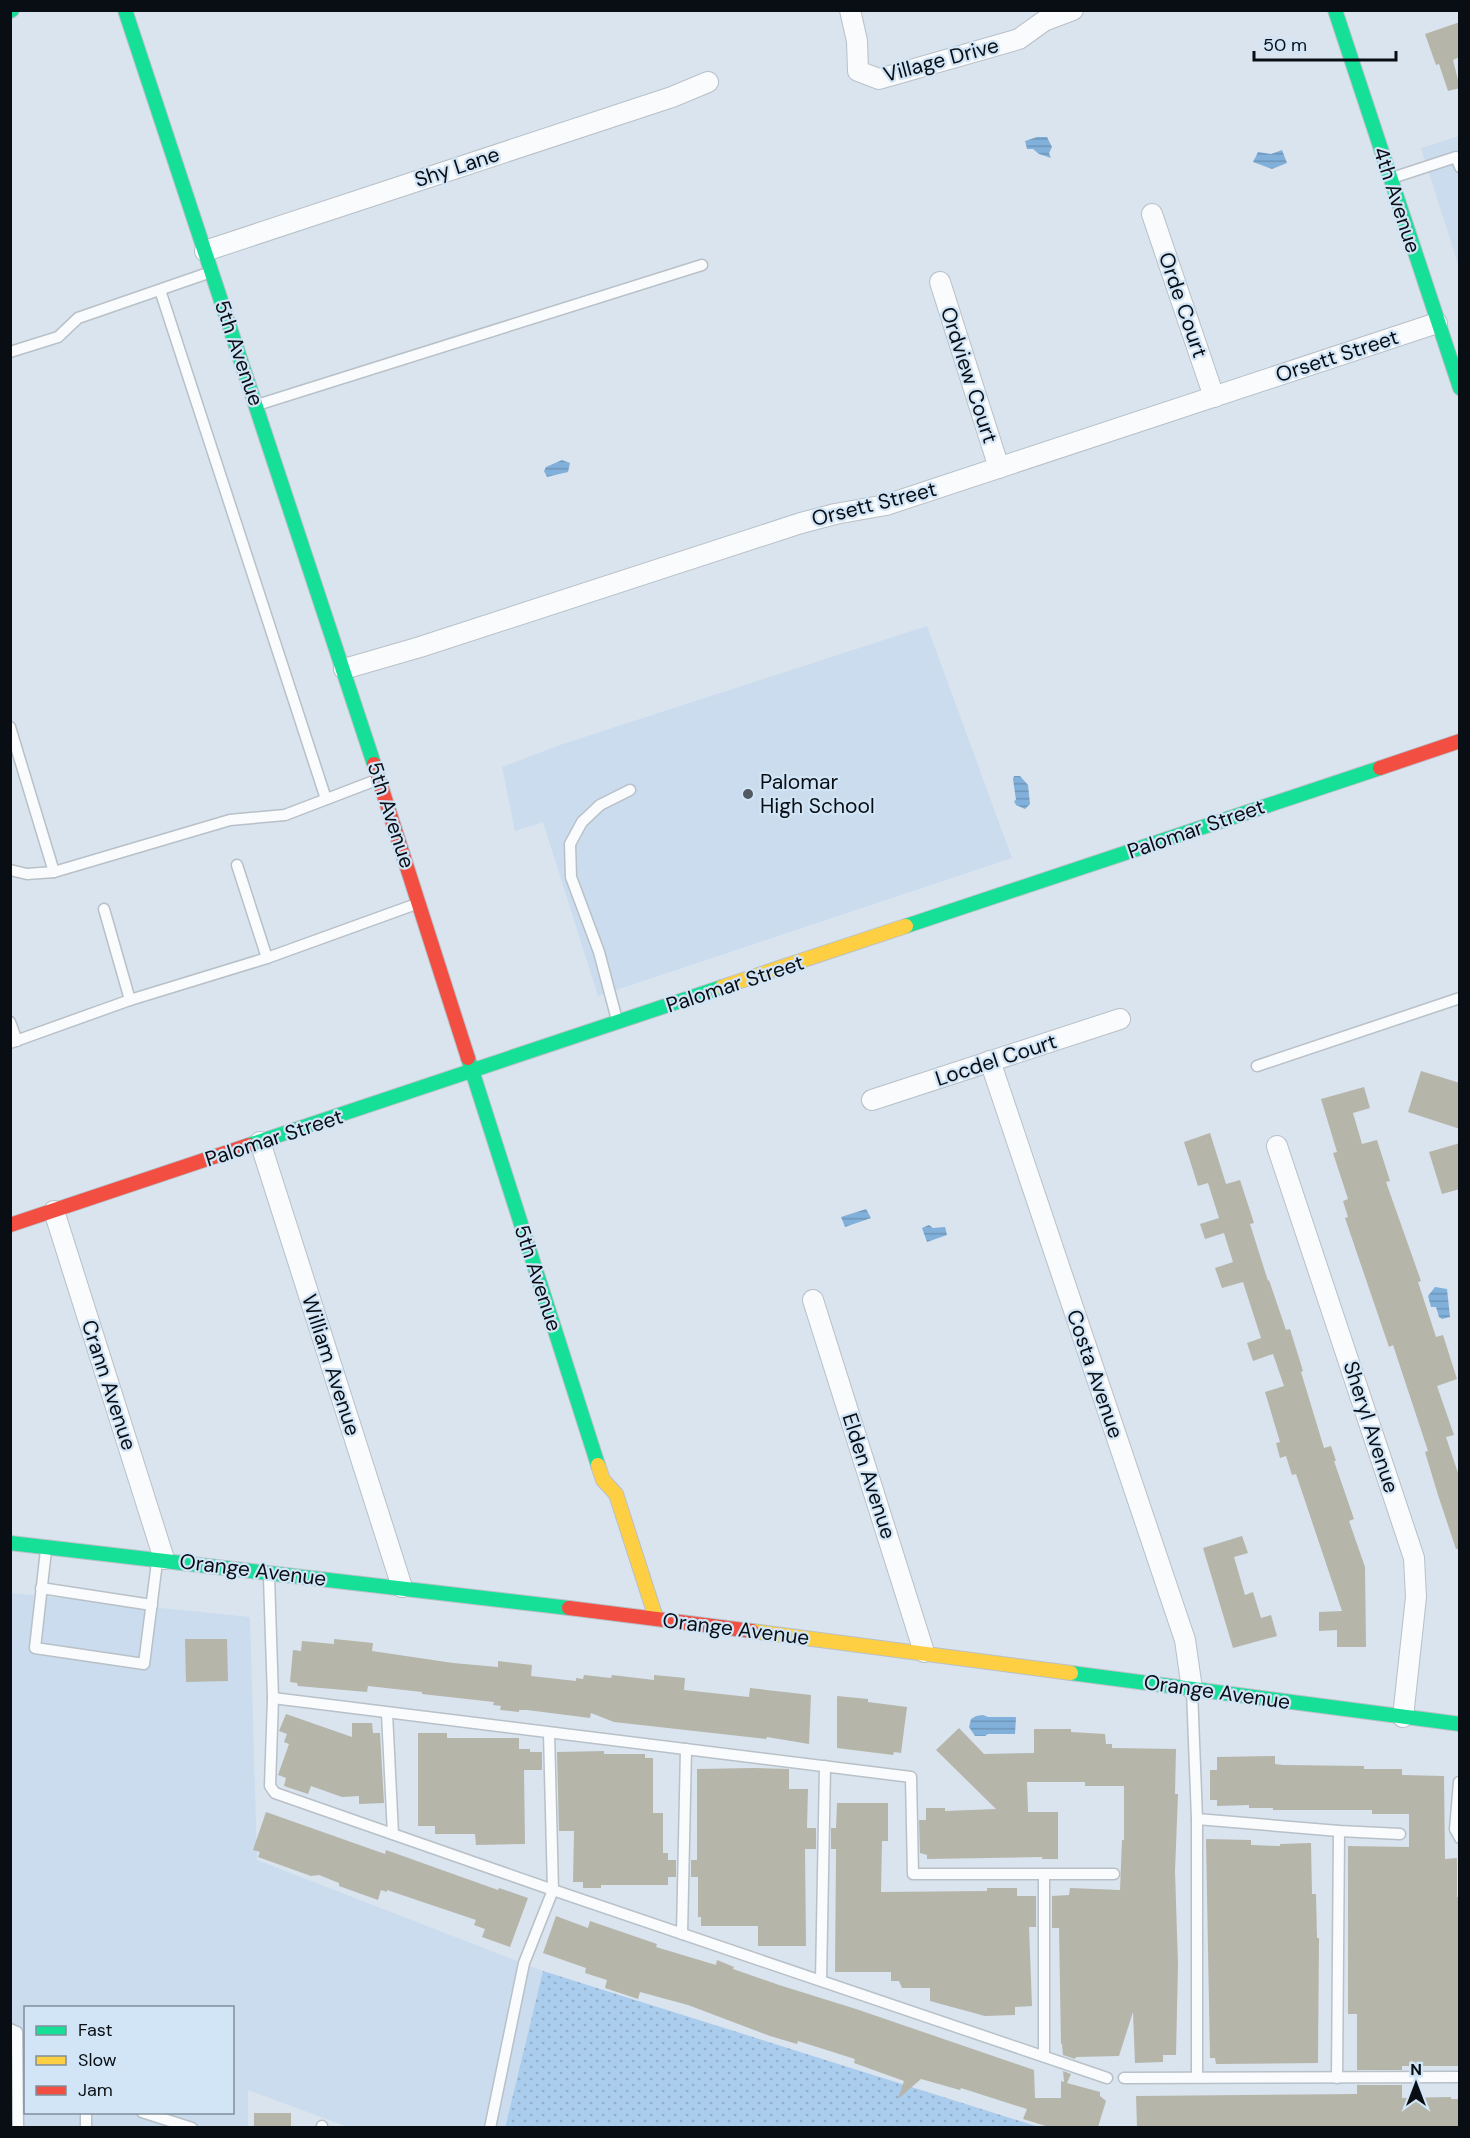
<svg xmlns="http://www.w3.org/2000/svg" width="1470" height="2138" viewBox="0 0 1470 2138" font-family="'DM Sans',sans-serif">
	<defs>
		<pattern id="grass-dots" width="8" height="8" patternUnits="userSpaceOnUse" patternTransform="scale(1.5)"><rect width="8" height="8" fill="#aacced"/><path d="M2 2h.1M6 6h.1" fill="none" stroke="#91aeca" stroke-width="1.8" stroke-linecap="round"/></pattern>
		<pattern id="water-rules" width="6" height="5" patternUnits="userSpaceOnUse" patternTransform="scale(1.5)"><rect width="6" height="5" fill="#81b0da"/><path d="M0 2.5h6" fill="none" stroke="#6e96ba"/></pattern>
	</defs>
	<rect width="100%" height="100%" fill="#dae4ee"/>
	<g fill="#cadced" fill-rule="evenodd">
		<path d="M1459 136V267L1421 148Z"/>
		<path d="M927 626 1012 858 598 996 543 822 515 831 502 767 560 745Z"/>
		<path d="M11 1593 250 1617 257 1860 543 1971 505 2127H348L248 2090V2127L11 2128ZM26 2008H232V2112H26Z"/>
	</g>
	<path fill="url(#grass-dots)" d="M543 1971 1039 2127 505 2128Z"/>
	<g fill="url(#water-rules)">
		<path d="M1037 137H1047L1052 147 1049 153 1051 158 1039 154 1033 149H1027L1025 141Z"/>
		<path d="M1282 150 1287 163 1272 169 1253 162 1258 152 1271 154Z"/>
		<path d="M562 460 570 463 568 472 547 477 544 471 546 467Z"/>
		<path d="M1020 776 1028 785 1030 804 1025 809 1016 805 1014 801 1016 800 1013 779 1014 776Z"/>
		<path d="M866 1209 871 1218 845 1227 841 1217Z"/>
		<path d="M929 1225 933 1228 945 1227 947 1235 927 1242 922 1228Z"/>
		<path d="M1435 1287 1447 1289 1450 1317 1442 1319 1439 1317 1436 1307H1431L1428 1296Z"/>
		<path d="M983 1715 988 1717H1016L1015 1734H988L985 1736H975L969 1727 971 1719 976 1716Z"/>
	</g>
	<g fill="#b5b5aa">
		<path d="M1460 22V57L1453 60 1460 88 1448 91 1439 64 1436 65 1425 34Z"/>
		<path d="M1421 1071 1460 1083V1129L1408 1112Z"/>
		<path d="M1364 1087 1370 1108 1353 1113 1362 1144 1377 1140 1390 1181 1386 1182 1421 1281 1418 1282 1436 1337 1443 1335 1457 1379 1437 1386 1454 1435 1446 1437 1460 1479V1549H1456L1438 1495 1425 1452 1428 1451 1393 1345 1389 1347 1345 1218 1348 1217 1343 1201 1348 1199 1333 1153 1337 1152 1321 1099Z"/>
		<path d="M1210 1133 1226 1184 1240 1180 1254 1223 1250 1224 1268 1281 1269 1280 1286 1330 1290 1329 1303 1371 1301 1372 1324 1448 1331 1446 1336 1461H1334L1354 1519 1349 1521 1365 1567 1366 1647H1337V1630L1319 1631V1612L1342 1611 1296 1474 1292 1475 1286 1456 1280 1458 1276 1443 1280 1442 1265 1392 1284 1386 1273 1354 1253 1361 1247 1343 1261 1338 1243 1282 1222 1288 1215 1268 1233 1262 1224 1233 1205 1239 1200 1224 1219 1218 1208 1183 1198 1186 1184 1142Z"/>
		<path d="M1460 1143V1189L1442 1194 1429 1152Z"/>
		<path d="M1242 1536 1248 1553 1234 1557 1245 1595 1253 1592 1261 1618 1271 1615 1277 1636 1233 1648 1203 1548Z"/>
		<path d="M185 1639H227L228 1681 186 1682Z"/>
		<path d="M334 1639 373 1643 372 1651 453 1663 498 1667V1661L532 1665 531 1676 576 1681V1678L583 1679 584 1675 611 1678 612 1675 654 1680V1675L685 1678 684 1690 749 1697 750 1688 811 1695 809 1744 767 1737 766 1739 614 1722 591 1713 590 1718 527 1710H519V1712L500 1710 501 1706 493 1705 494 1702 422 1694V1692L368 1686 367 1692 298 1686 297 1683 290 1682 293 1650 301 1651 302 1641 334 1644Z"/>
		<path d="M837 1696 868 1699V1702L907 1707 901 1753 894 1752 893 1755 837 1748Z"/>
		<path d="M286 1714 352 1737V1723H372L373 1733H380L384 1803 359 1804V1796L342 1797 311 1786 308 1794 284 1786 286 1778 278 1775 289 1744 284 1742 287 1734 279 1731Z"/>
		<path d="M959 1728 984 1754 1034 1753V1729H1071V1732L1105 1734 1106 1744H1112V1748L1176 1749 1175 1794H1178L1175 1871 1178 1965 1176 2055H1163V2062L1135 2063 1133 2012 1119 2056 1076 2057 1075 2059 1063 2055 1062 2044H1061L1059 1928H1052V1896L1069 1895 1070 1888 1120 1890 1122 1840H1124V1786H1085V1782H1027L1028 1812H1058V1859H1042V1857L927 1859V1855L920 1853 919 1820H926V1808H945V1811L996 1809 936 1750Z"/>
		<path d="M418 1733H447V1738H519V1749H530V1752H542V1770H524L525 1844 476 1845 475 1834H435V1826H418Z"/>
		<path d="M604 1751V1754H645V1758H653V1813H663V1853H668V1860H676V1877H668V1885H601V1888H583V1882H573L574 1831H559L557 1752Z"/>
		<path d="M1275 1756V1764L1283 1765 1364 1766V1769H1402V1775L1444 1776 1445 1859 1457 1858V1897H1460V2066H1402V2070H1357V2014H1348V1846L1409 1847V1814H1372V1810H1273V1808H1249V1805L1217 1806V1800H1210V1770H1217V1757Z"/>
		<path d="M754 1768 789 1769V1789H808L807 1828H816V1849H805L806 1946H758V1926H701V1917H698V1877H691V1860H697V1769Z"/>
		<path d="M837 1803H888V1841H882L881 1892 987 1891V1888H1017V1896H1036V1927H1029L1032 2006 1015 2007V2015L985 2016 930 2001V1988H902L899 1981H891V1972H835L836 1849H831V1828H836Z"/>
		<path d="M266 1812 385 1854 386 1850 498 1890 499 1888 528 1898 510 1947 482 1937 485 1929 474 1925 476 1920 387 1890V1892L381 1890 378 1900 339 1886V1883L319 1875 311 1876 258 1857 260 1852 253 1850Z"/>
		<path d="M1206 1839 1251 1840V1845L1280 1846V1844L1311 1843 1312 1894H1316L1317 1938H1319L1318 2063 1216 2064 1215 2058H1210Z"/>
		<path d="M556 1916 588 1928 590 1921 657 1944 656 1947 716 1965 717 1960 734 1967 733 1969 779 1985 856 2009 1034 2070 1035 2098H1061V2081L1064 2082 1063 2071 1071 2074 1067 2083 1100 2092V2096L1106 2101 1098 2127H1049L1023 2119 1027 2109 961 2088 960 2090 921 2079 898 2099 904 2081 854 2063 855 2059 798 2041 797 2044 770 2036 688 2005 640 1992 638 1999 605 1988 607 1980 585 1973 586 1968 543 1953Z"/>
		<path d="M1357 2085H1402V2098L1451 2097V2099H1460V2127H1137L1136 2096 1357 2094Z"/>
		<rect x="254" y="2113" width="37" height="14"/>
	</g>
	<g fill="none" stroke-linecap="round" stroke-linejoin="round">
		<defs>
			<g id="lane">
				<path d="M1392 178 1456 157 1460 167"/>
				<path d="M160 290 326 799"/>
				<path d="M10 352 58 337 78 318 211 272"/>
				<path d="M257 405 702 265"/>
				<path d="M10 727 54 872"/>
				<path d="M237 865 267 958"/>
				<path d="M10 870 27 874 54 872 230 820 285 815 379 779"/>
				<path d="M104 909 130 1000"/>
				<path d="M617 1020 599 952 571 877 570 844 582 822 600 805 630 790"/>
				<path d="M10 1022 17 1041"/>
				<path d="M10 1043 130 1000 267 958 419 903"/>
				<path d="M1257 1066 1460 998"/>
				<path d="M46 1550 35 1648 144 1664 157 1562"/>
				<path d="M269 1577 273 1698 270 1786 275 1793 553 1890 1107 2078"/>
				<path d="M41 1588 152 1605"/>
				<path d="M1192 1690 1197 1819V2077"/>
				<path d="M273 1698 911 1777 913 1874H1114"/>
				<path d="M387 1713 393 1834"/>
				<path d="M1459 1782 1455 1829 1460 1838"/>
				<path d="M1197 1819 1339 1831 1400 1834"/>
				<path d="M1044 1875V2055"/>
				<path d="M682 1934 686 1749"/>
				<path d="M821 1980 825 1766"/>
				<path d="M10 2029 17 2032 18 2128"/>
				<path d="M1124 2078 1460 2077"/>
				<path d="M1337 2078 1339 1831"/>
				<path d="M142 2112 192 2128"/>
				<path d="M322 2126V2128"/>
				<path d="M86 2128V2112"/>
				<path d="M490 2128 524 1963 553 1890 549 1733"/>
			</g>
			<g id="street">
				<path d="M850 10 857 41 858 71 879 79 1019 39 1044 21 1073 10"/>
				<path d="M1152 214 1214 397"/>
				<path d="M205 251 672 97 708 82"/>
				<path d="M940 282 999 468"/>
				<path d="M344 669 420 647 801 523 835 514 886 505 1437 323"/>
				<path d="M990 1061 1185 1640 1192 1689"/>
				<path d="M872 1100 1120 1019"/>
				<path d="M260 1142 402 1587"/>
				<path d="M1277 1146 1414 1558 1416 1597 1403 1717"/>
				<path d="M54 1211 164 1559"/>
				<path d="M813 1300 924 1652"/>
			</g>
			<g id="fast">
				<path d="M125 10 374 764"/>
				<path d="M1335 10 1460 388"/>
				<path d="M10 11 12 10"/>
				<path d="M906 926 1380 768"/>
				<path d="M468 1058 598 1465"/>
				<path d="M249 1145 722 987"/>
				<path d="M10 1543 569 1608"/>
				<path d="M1071 1673 1460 1724"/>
			</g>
			<g id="slow">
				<path d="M722 987 906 926"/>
				<path d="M598 1465 603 1480 616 1494 656 1618"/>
				<path d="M752 1631 1071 1673"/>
			</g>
			<g id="jam">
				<path d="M374 764 468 1058"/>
				<path d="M1380 768 1460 741"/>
				<path d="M10 1225 249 1145"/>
				<path d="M569 1608 752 1631"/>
			</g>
		</defs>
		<use href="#lane" stroke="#b8c0c8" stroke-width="13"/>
		<use href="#street" stroke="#b8c0c8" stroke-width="22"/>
		<use href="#fast" stroke="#b8c0c8" stroke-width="16"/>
		<use href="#slow" stroke="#b8c0c8" stroke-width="16"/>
		<use href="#jam" stroke="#b8c0c8" stroke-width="16"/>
		<use href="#lane" stroke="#f9fbfc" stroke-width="10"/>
		<use href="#street" stroke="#f9fbfc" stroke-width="20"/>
		<use href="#fast" stroke="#16e098" stroke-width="14"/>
		<use href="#slow" stroke="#ffcf43" stroke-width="14"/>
		<use href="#jam" stroke="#f24e42" stroke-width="14"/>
	</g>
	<circle fill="#525960" stroke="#d2e5f6" stroke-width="2" cx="748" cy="794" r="6"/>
	<g text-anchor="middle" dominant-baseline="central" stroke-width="4.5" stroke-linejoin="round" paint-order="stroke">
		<g font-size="21" fill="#080e14" stroke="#d2e5f6">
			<text transform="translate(941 60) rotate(-15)">Village Drive</text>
			<text transform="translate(457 167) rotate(-18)">Shy Lane</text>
			<text transform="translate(1397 200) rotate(72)">4th Avenue</text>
			<text transform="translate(1183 305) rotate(71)">Orde Court</text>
			<text transform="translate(239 353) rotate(71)">5th Avenue</text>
			<text transform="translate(1337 356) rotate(-18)">Orsett Street</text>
			<text transform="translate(969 375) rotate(72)">Ordview Court</text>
			<text transform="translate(874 504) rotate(-14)">Orsett Street</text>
			<text transform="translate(391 815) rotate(72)">5th Avenue</text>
			<text transform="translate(1196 829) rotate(-19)">Palomar Street</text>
			<text transform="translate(735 984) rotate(-18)">Palomar Street</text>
			<text transform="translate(996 1060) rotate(-18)">Locdel Court</text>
			<text transform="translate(274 1138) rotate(-18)">Palomar Street</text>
			<text transform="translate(538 1278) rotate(72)">5th Avenue</text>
			<text transform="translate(331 1365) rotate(72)">William Avenue</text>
			<text transform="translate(1095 1374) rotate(71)">Costa Avenue</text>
			<text transform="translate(109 1385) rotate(72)">Crann Avenue</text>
			<text transform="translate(1371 1427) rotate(72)">Sheryl Avenue</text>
			<text transform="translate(869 1476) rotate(72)">Elden Avenue</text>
			<text transform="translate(253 1570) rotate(7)">Orange Avenue</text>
			<text transform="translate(736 1629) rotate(7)">Orange Avenue</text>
			<text transform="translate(1217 1692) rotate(8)">Orange Avenue</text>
		</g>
		<g font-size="21" fill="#080e14" stroke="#d2e5f6" text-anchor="start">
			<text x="760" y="782">Palomar<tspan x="760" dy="24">High School</tspan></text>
		</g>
	</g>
	<rect width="1470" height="2138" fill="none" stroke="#080e14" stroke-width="24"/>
	<rect x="24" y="2006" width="210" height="108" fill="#d2e5f6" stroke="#818f9c" stroke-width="1.5"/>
	<rect x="36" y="2026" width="30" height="9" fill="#16e098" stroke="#818f9c" stroke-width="1.5"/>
	<text x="78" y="2036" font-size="18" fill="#080e14">Fast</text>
	<rect x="36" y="2056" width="30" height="9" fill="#ffcf43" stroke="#818f9c" stroke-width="1.5"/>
	<text x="78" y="2066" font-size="18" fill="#080e14">Slow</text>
	<rect x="36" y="2086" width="30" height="9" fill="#f24e42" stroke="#818f9c" stroke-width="1.5"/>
	<text x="78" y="2096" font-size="18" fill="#080e14">Jam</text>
	<g transform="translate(1416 2084)" stroke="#d2e5f6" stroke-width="4.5" paint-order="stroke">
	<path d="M0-4.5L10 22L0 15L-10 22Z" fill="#080e14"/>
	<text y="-9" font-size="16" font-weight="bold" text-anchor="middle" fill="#080e14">N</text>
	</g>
	<path d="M1254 51v9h142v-9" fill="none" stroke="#080e14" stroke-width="3"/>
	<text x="1263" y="51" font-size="18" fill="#080e14" stroke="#d2e5f6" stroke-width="4.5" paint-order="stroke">50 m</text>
</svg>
